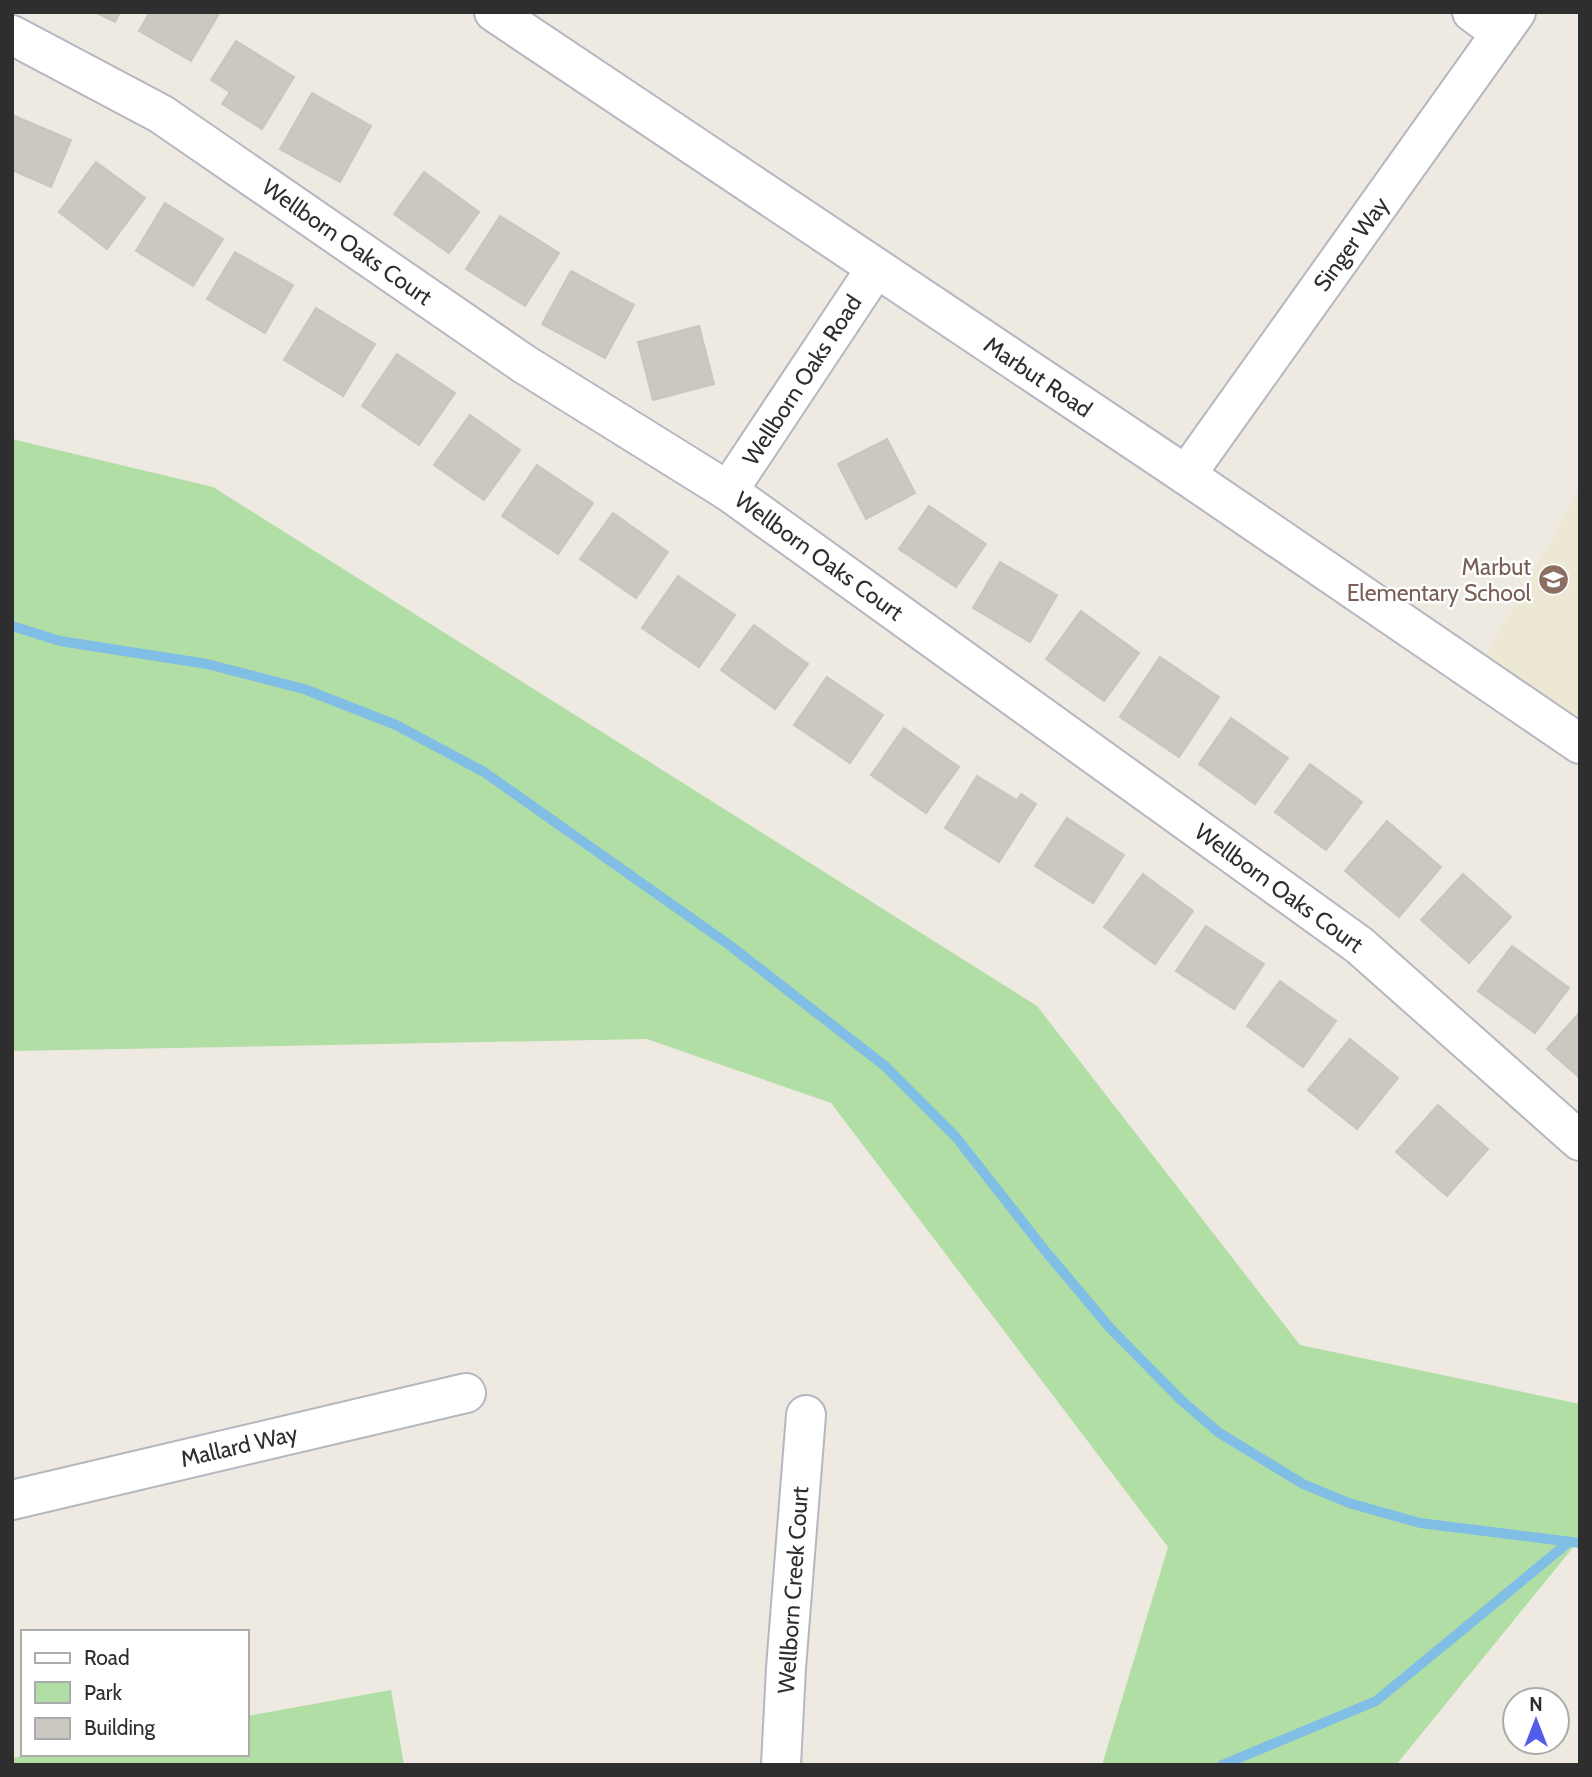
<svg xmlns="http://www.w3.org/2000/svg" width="1592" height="1777" viewBox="0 0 1592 1777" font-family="Cabin,sans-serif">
	<rect width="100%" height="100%" fill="#eeeae2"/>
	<path fill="#ede8d4" d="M1580 489V741L1477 671Z"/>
	<g fill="#b1dea5">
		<path d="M12 439 213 487 1037 1006 1300 1345 1580 1404V1539L1396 1765H1102L1168 1547 831 1103 647 1039 12 1051Z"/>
		<path d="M391 1690 404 1765H12V1758L36 1754H247V1716Z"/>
	</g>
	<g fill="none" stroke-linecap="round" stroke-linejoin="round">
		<g stroke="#80bee5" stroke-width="10">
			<path d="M12 626 60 641 207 664 304 689 396 725 484 772 728 944 885 1066 955 1136 1047 1253 1111 1329 1181 1400 1218 1432 1303 1484 1349 1503 1420 1523 1580 1543"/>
			<path d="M1222 1765 1376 1701 1569 1542"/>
		</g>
	</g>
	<g fill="#cac8c0" stroke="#c9c6bc" stroke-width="2">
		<path d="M95 12H120L115 22Z"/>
		<path d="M150 12H220L191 61 139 31Z"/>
		<path d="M236 41 294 77 262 129 222 104 230 92 211 80Z"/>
		<path d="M312 93 371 126 340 182 280 149Z"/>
		<path d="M12 115 71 140 51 187 12 170Z"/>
		<path d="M96 162 145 198 107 249 59 212Z"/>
		<path d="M424 172 479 212 449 253 394 214Z"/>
		<path d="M165 203 223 239 193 286 136 251Z"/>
		<path d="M500 216 559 253 525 306 466 269Z"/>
		<path d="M235 252 293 285 265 333 207 299Z"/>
		<path d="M571 271 634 305 605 358 542 324Z"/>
		<path d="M316 308 375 344 343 396 284 360Z"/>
		<path d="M699 326 714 384 653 400 638 342Z"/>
		<path d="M397 354 455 393 419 445 362 406Z"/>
		<path d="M470 415 520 450 484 500 434 465Z"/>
		<path d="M887 439 915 493 866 519 838 464Z"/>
		<path d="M537 465 593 503 558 554 502 516Z"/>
		<path d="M929 506 986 544 956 587 899 549Z"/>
		<path d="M613 513 668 552 636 598 580 559Z"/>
		<path d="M1000 562 1057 595 1030 642 973 608Z"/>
		<path d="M678 576 735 615 699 667 642 628Z"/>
		<path d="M1081 611 1139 653 1104 701 1046 659Z"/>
		<path d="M754 625 808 664 775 709 721 670Z"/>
		<path d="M1160 657 1219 697 1179 757 1120 717Z"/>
		<path d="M827 677 883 715 850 763 794 725Z"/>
		<path d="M1231 718 1288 758 1255 804 1199 764Z"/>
		<path d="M904 728 959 767 926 813 871 775Z"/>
		<path d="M1310 764 1362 802 1326 850 1275 812Z"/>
		<path d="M977 776 1017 800 1021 794 1036 804 999 862 945 828Z"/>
		<path d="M1067 818 1124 855 1093 903 1035 866Z"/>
		<path d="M1387 821 1441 867 1399 917 1345 871Z"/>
		<path d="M1143 874 1193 911 1155 964 1104 927Z"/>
		<path d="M1463 874 1511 917 1469 963 1421 920Z"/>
		<path d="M1206 926 1264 964 1234 1009 1176 971Z"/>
		<path d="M1512 946 1569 988 1535 1033 1478 991Z"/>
		<path d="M1280 981 1336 1021 1303 1067 1247 1026Z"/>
		<path d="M1580 1012V1078L1547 1049Z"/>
		<path d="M1350 1039 1398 1078 1357 1129 1308 1090Z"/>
		<path d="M1438 1105 1488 1149 1447 1196 1396 1152Z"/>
	</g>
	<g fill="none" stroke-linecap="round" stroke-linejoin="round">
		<defs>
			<g id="street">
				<path d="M1472 12 1501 33"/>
				<path d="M12 35 161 114 524 364 728 491 1359 945 1580 1141"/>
				<path d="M1186 475 1516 12"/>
				<path d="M728 491 876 268"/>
				<path d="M12 1500 466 1393"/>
				<path d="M781 1765 786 1668 806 1415"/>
			</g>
			<path id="secondary" d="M494 12 1186 475 1580 744"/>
		</defs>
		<use href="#street" stroke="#b5b6c0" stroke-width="42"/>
		<use href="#secondary" stroke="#b5b6c0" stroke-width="42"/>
		<use href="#street" stroke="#fff" stroke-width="38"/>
		<use href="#secondary" stroke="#fff" stroke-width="38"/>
	</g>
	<defs>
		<symbol id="school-disc" viewBox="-11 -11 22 22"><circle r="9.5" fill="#8d6e63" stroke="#fff"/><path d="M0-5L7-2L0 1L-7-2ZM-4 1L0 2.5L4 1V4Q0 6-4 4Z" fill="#fff"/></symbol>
	</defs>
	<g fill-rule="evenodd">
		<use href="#school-disc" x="1536" y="562" width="35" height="35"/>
	</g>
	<g text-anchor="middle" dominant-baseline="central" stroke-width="5" stroke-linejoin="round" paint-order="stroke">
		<g font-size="23" fill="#2e2e2e" stroke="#fff">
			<text transform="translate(347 242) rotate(35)">Wellborn Oaks Court</text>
			<text transform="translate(1351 244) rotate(-54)">Singer Way</text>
			<text transform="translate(1038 377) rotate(34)">Marbut Road</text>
			<text transform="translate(802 380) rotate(-57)">Wellborn Oaks Road</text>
			<text transform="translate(819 556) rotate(36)">Wellborn Oaks Court</text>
			<text transform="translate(1279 888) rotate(36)">Wellborn Oaks Court</text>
			<text transform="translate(239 1446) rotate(-13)">Mallard Way</text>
			<text transform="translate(793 1590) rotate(-86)">Wellborn Creek Court</text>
		</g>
		<g font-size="23" fill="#785e54" stroke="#fff" text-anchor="end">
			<text x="1531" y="567">Marbut<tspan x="1531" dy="26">Elementary School</tspan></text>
		</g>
	</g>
	<rect width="1592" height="1777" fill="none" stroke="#2e2e2e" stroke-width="28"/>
	<rect x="21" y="1630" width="228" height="126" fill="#ffffff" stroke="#ababab" stroke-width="2"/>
	<rect x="35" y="1653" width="35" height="10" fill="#ffffff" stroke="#ababab" stroke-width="2"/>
	<text x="84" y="1665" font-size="21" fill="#2e2e2e">Road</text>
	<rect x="35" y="1682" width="35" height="21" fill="#b1dea5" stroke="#ababab" stroke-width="2"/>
	<text x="84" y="1700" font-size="21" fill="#2e2e2e">Park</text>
	<rect x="35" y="1718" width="35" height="21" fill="#cac8c0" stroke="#ababab" stroke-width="2"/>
	<text x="84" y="1735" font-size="21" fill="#2e2e2e">Building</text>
	<g transform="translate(1536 1721)"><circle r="33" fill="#ffffff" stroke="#ababab" stroke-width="2"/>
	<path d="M0-5L12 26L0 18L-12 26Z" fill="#535dea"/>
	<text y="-10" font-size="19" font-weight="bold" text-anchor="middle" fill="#2e2e2e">N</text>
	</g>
</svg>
